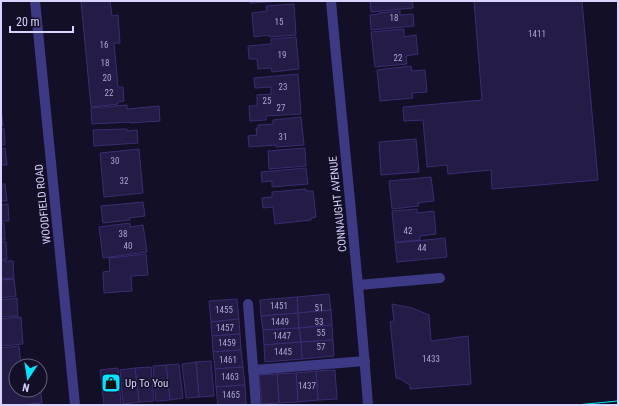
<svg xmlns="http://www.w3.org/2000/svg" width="619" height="406" viewBox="0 0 619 406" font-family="'Roboto Condensed',sans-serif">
	<rect width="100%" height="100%" fill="#130f26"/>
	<g fill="#241b47" stroke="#3b2d73">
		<path d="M81 1H110L112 16 118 15 120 43H114L118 87H123L124 101 118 102V104L91 107Z"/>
		<path d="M250 1H284L250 3Z"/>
		<path d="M370 1H412L413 8 371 12Z"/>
		<path d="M474 1H582L598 180 492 189 491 170 448 174 447 165 427 167 423 120 404 121 403 107 482 100Z"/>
		<path d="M294 4 296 35 269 37V35L254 37 252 13 267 11 266 6Z"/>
		<path d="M400 11V15L413 14 414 26 371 30 370 15 379 14V13Z"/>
		<path d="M404 29V37L416 35 418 54 406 56 407 64 375 67 371 32Z"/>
		<path d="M296 37 299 69 272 72 271 68 258 69 257 59H249L248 46 271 44V39Z"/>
		<path d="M411 66 412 71 425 70 427 92 412 93 413 98 380 101 377 70Z"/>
		<path d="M298 74 301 114 266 116V120L250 121 249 106H257V95L271 94V87L255 88 254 78Z"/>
		<path d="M127 105V109L159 106 160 121 130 123V122L92 124 91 108Z"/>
		<path d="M1 107 3 126H1Z"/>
		<path d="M301 117 304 145 276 147V145L249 147 248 136 257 135 256 128H259L258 125 273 124V120Z"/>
		<path d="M4 128 5 145H1V129Z"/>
		<path d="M127 129V131L137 130 138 143 94 146 93 130Z"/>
		<path d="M416 139 419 172 381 175 379 142Z"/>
		<path d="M5 148 7 165H1V149Z"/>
		<path d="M305 148 306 166 269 169 268 151Z"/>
		<path d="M139 149 143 193 104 197 100 153Z"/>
		<path d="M306 168 308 184 272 187V181L262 182 261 172Z"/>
		<path d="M431 177 434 201 418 203 419 206 392 209 389 181Z"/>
		<path d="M1 184H5L7 201H1Z"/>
		<path d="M306 189V191H313L316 217 311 218V220L275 224 273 207 263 208 262 198 272 197V192Z"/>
		<path d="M143 202 145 216 129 218 130 220 103 223 101 206Z"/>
		<path d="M1 204H2V205L8 204 9 221H1Z"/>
		<path d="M417 209V213L434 211 436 234 420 236V240L395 242 392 211Z"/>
		<path d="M1 223H4L5 240H1Z"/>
		<path d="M130 223V227L143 225 147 252 103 258 99 227Z"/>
		<path d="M445 238 447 257 397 262 395 243Z"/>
		<path d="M1 242H6L7 259 1 260Z"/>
		<path d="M146 254 148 275 131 276 132 291 104 293 103 272 110 271 109 258Z"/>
		<path d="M1 261H13L14 278 1 279Z"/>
		<path d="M14 279 16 296 1 298V280Z"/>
		<path d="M329 294 331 310 298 313 297 297Z"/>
		<path d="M297 297 298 313 261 316 260 300Z"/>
		<path d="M17 298 18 316 1 317V300Z"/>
		<path d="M237 299 239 319 211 322 209 301Z"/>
		<path d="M392 304 412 308 429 315 431 341 468 336 471 384 410 389V385L400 379 396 378 390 322 394 321Z"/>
		<path d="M331 310 332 325 299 328 298 313Z"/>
		<path d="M298 313 299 328 263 330 261 316Z"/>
		<path d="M21 317 23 344 1 346V319Z"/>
		<path d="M239 319 240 334 212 336 211 322Z"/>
		<path d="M332 325 333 340 301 342 299 328Z"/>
		<path d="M299 328 301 342 264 345 263 330Z"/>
		<path d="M240 334 241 350 213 352 212 336Z"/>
		<path d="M333 340 334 356 302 359 301 342Z"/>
		<path d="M301 342 302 359 265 362 264 345Z"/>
		<path d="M19 346 21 366H16V390H40V385L42 403 17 405H1V348Z"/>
		<path d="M241 350 243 367 215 369 213 352Z"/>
		<path d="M211 361 214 396 199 397 196 362Z"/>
		<path d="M196 362 199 397 186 398 182 364Z"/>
		<path d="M179 364 183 398 170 400 166 365Z"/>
		<path d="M166 365 170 400 156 401 153 366Z"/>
		<path d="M151 367 154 401 139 402 135 368Z"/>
		<path d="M243 367 245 385 216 387 215 369Z"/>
		<path d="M118 368 121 405H104L100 370Z"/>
		<path d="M135 368 139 402 123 404 120 370Z"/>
		<path d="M335 370 337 399 318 400 316 371Z"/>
		<path d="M316 371 318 400 298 402 296 373Z"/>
		<path d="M296 373 298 402 279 403 277 374Z"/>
		<path d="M277 374 279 403 262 404 259 375Z"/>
		<path d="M245 385 246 404 218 405 216 387Z"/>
	</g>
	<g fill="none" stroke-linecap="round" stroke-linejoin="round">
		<g stroke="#3d3a85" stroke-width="10">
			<path d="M35 1 75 405"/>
			<path d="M331 1C343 136 358 270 368 405"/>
			<path d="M358 285 440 278"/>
			<path d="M248 304 256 405"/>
			<path d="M253 370 365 361"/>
		</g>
		<path stroke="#00e5ff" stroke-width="1" d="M577 405 618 401"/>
	</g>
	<defs>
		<symbol id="shop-square" viewBox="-11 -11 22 22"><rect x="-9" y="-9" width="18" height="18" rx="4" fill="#00e5ff" stroke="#130f26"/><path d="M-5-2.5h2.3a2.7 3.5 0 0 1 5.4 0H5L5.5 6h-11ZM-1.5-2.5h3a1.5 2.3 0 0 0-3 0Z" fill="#111"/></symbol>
	</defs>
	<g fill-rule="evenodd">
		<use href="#shop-square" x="100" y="372" width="22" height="22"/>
	</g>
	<g text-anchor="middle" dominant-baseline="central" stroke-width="3" stroke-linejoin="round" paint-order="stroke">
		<g font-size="9" fill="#aca6d1">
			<text x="394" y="18">18</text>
			<text x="279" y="22">15</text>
			<text x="537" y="34">1411</text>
			<text x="104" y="45">16</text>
			<text x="282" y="55">19</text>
			<text x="398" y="58">22</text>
			<text x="105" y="63">18</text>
			<text x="107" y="78">20</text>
			<text x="283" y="87">23</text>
			<text x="109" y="93">22</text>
			<text x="267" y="101">25</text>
			<text x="281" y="108">27</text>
			<text x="283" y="137">31</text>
			<text x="115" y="161">30</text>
			<text x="124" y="181">32</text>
			<text x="408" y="231">42</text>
			<text x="123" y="234">38</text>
			<text x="128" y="246">40</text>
			<text x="422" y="248">44</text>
			<text x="279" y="306">1451</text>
			<text x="319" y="308">51</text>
			<text x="224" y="310">1455</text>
			<text x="280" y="322">1449</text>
			<text x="319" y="322">53</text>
			<text x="225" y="328">1457</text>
			<text x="321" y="333">55</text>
			<text x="282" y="336">1447</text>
			<text x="227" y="343">1459</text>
			<text x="321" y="347">57</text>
			<text x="283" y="352">1445</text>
			<text x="431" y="359">1433</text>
			<text x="228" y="360">1461</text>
			<text x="230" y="377">1463</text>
			<text x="307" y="386">1437</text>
			<text x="231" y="395">1465</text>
		</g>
		<g font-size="11" fill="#d9d4ff" stroke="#130f26">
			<text transform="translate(43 204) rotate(-96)">WOODFIELD ROAD</text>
			<text transform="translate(338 204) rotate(-96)">CONNAUGHT AVENUE</text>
		</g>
		<g font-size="11" fill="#d9d4ff" stroke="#130f26" text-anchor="start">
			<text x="125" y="383">Up To You</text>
		</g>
	</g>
	<rect width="619" height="406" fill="none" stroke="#d9d4ff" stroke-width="4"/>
	<g transform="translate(28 378) rotate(192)"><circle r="19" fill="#130f26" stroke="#625e7d"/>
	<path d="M0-3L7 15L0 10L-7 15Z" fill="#00e5ff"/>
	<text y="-6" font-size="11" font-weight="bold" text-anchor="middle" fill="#d9d4ff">N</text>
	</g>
	<path d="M10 26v6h63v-6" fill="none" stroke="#d9d4ff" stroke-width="2"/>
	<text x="16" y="26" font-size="12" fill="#d9d4ff" stroke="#130f26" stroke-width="3" paint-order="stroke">20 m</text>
</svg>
